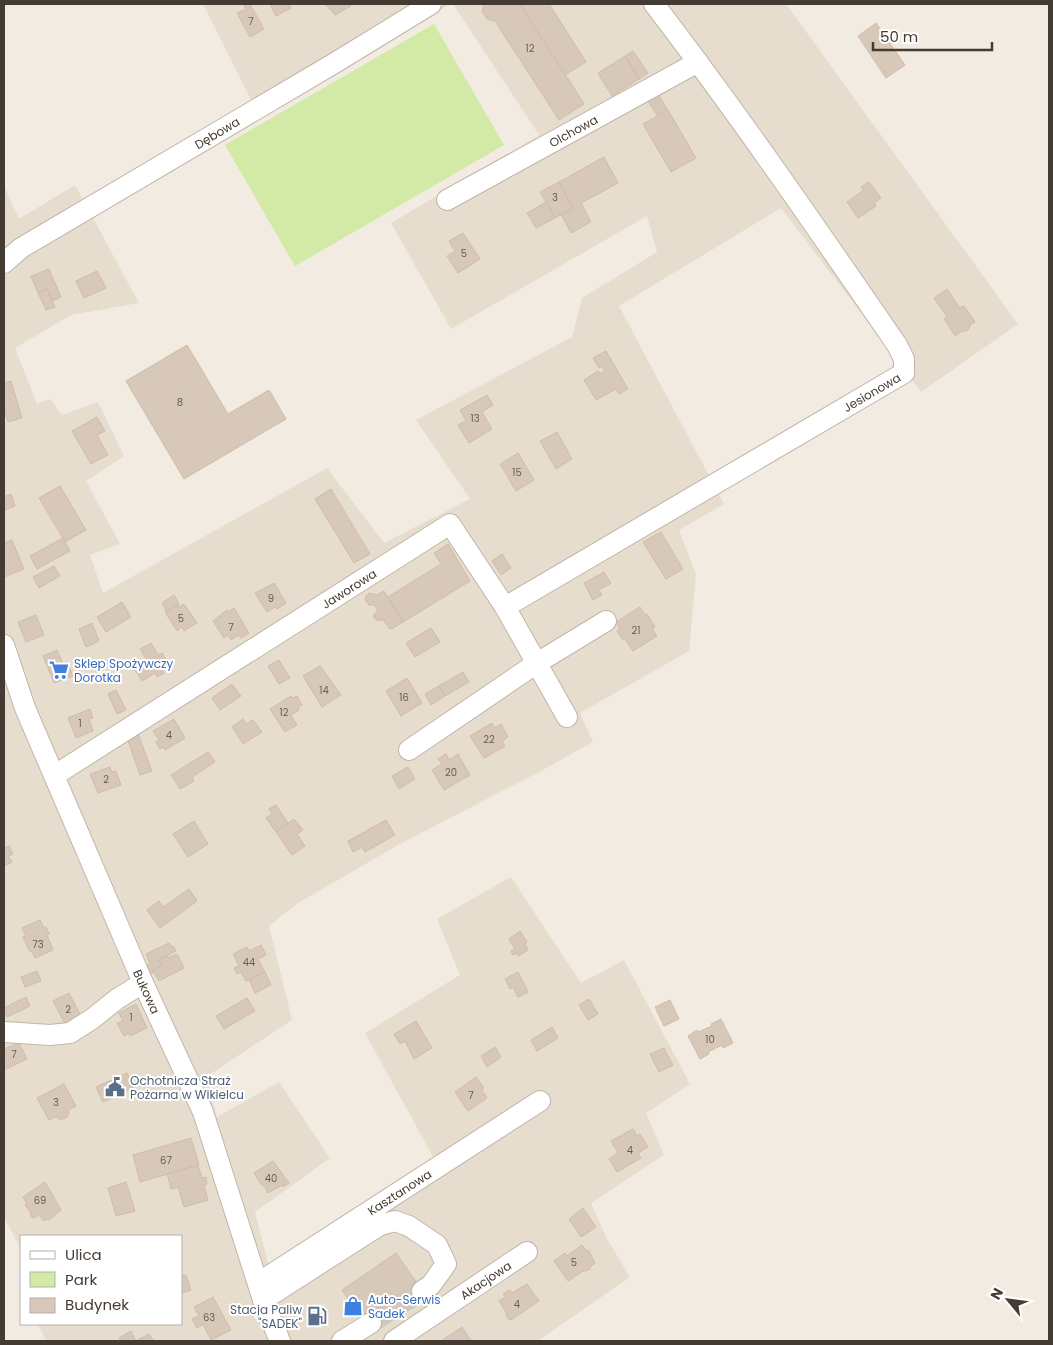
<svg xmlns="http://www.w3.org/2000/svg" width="1053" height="1345" viewBox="0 0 1053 1345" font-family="Poppins,sans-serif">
	<rect width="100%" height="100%" fill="#f2ebe1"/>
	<g fill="#e7ddcf">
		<path d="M203 4H450L259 116Z"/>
		<path d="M453 4H786L1018 324 921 392 781 208 619 306 724 504 679 530 696 574 689 651 580 713 593 742 539 772 400 844 298 903 269 926 292 1020 206 1077 217 1117 279 1082 330 1158 255 1212 269 1267 436 1162 365 1033 460 975 437 919 511 877 581 983 624 960 690 1084 646 1113 664 1155 591 1203 606 1237 630 1277 538 1341H46L38 1325 41 1324H181V1236H21V1250L4 1217V186L19 219 75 185 139 303 71 315 15 348 37 404 50 399 62 415 98 402 124 456 86 481 120 544 90 555 103 593 327 468 384 543 470 499 416 420 572 337 582 298 657 252 647 216 451 329 391 223 539 135Z"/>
	</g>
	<path fill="#d2eaa6" d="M434 24 504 145 295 266 225 145Z"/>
	<g fill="#d7c8b9" stroke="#d0bca9">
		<path d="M243 4H250L264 29 250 37 237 13 246 9Z"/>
		<path d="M270 4H289L291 8 276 16Z"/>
		<path d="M325 4H349L351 6 335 15Z"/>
		<path d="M484 4H521L584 104 559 120 495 21 487 19 482 11Z"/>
		<path d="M520 4H549L586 62 565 75Z"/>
		<path d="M876 23 905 65 886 78 858 36Z"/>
		<path d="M633 51 648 73 639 79 625 56Z"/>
		<path d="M625 56 639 79 612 96 598 73Z"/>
		<path d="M657 92 667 109 657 115 646 98Z"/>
		<path d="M668 110 696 158 671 172 643 124Z"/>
		<path d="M604 157 618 183 581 203 591 222 571 233 561 214 573 208 559 182Z"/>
		<path d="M559 182 573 208 555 218 540 192Z"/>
		<path d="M869 182 881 198 874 203 876 206 858 218 847 202 864 190 861 187Z"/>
		<path d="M546 202 555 218 536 228 527 213Z"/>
		<path d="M463 233 480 259 458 273 447 256 455 251 449 241Z"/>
		<path d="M49 269 61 297 52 301 47 289 38 293 31 276Z"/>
		<path d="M97 271 106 288 84 298 76 281Z"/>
		<path d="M47 289 55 307 46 310 38 293Z"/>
		<path d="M947 289 960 308 964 306 975 322 970 325 969 329 965 331H962L955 336 944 319 947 317 934 298Z"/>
		<path d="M187 345 228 414 269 390 286 419 184 479 126 381Z"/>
		<path d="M606 351 628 389 619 394 616 389 596 400 584 380 598 371 600 374 605 371 602 366 599 368 593 358Z"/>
		<path d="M11 381 22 418 8 422 4 409V383Z"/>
		<path d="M487 395 493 405 482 412 492 429 469 443 458 425 466 421 460 410Z"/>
		<path d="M97 417 105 431 97 435 108 455 91 464 72 431Z"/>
		<path d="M557 432 572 459 556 469 540 441Z"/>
		<path d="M518 453 534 480 516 491 500 464Z"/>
		<path d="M60 486 86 530 65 542 39 498Z"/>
		<path d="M331 489 370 554 354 563 315 499Z"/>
		<path d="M11 494 15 506 5 510 4 497Z"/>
		<path d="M661 532 683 569 666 579 643 542Z"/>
		<path d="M63 538 70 551 37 569 30 556Z"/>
		<path d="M12 540 24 569 4 577V543Z"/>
		<path d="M448 544 470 581 403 622 388 597 441 564 434 553Z"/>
		<path d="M502 554 511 568 501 575 492 561Z"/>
		<path d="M54 566 60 576 39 588 33 577Z"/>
		<path d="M604 572 611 583 599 590 602 595 593 600 584 583Z"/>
		<path d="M274 583 286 603 277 609 275 607 267 612 255 593Z"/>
		<path d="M384 591 403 622 392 629 389 628 383 619 380 621 376 620 373 616 378 610 374 605H369L365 600 366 596 369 593 377 595Z"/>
		<path d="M174 595 179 604 167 612 162 603Z"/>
		<path d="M122 602 131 617 106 632 97 617Z"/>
		<path d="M184 604 197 623 184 631 182 627 177 631 165 612 178 605 179 607Z"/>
		<path d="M640 607 645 615 647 614 655 627 652 629 657 636 633 651 625 639 623 640 617 631 620 629 616 622Z"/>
		<path d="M234 608 249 633 241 638 239 635 231 640 228 635 224 638 213 621 227 610 228 612Z"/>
		<path d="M36 615 44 635 26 642 18 622Z"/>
		<path d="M92 623 99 641 86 647 79 629Z"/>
		<path d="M431 628 440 642 415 657 406 643Z"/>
		<path d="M151 643 158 655 162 653 169 665 162 669 164 673 157 677 155 673 142 681 135 670 148 662 140 649Z"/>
		<path d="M57 650 63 664 67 662 73 676 54 683 43 656Z"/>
		<path d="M279 660 290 678 279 684 268 666Z"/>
		<path d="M320 666 341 695 322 707 303 676Z"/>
		<path d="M463 672 469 682 445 696 439 686Z"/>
		<path d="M407 678 422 703 401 716 386 691Z"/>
		<path d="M232 684 241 696 220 710 212 698Z"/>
		<path d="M439 686 445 696 431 705 425 694Z"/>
		<path d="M116 690 126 710 117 714 108 694Z"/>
		<path d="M291 696 292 698 297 696 302 705 298 707 299 710 291 715 297 725 285 732 270 709Z"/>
		<path d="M90 709 93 718 89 719 93 731 76 738 68 718Z"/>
		<path d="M174 719 185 738 165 750 163 747 160 749 156 742 159 740 153 731Z"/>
		<path d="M243 719 246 724 253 720 262 732 243 744 232 727Z"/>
		<path d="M492 723 495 728 501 724 508 737 502 741 505 746 484 758 470 736Z"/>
		<path d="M138 734 152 771 140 775 127 738Z"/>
		<path d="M208 752 215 762 192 777 194 781 180 789 171 775Z"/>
		<path d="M446 754 449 760 458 754 470 775 444 790 432 770 442 764 438 759Z"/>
		<path d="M110 767 112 772 116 771 121 785 98 793 90 774Z"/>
		<path d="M408 767 415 779 399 789 392 776Z"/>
		<path d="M276 805 288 823 276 832 266 818 272 814 269 809Z"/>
		<path d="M294 819 303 830 297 834 305 846 292 855 276 832Z"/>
		<path d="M386 820 395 835 365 852 362 847 353 852 348 841Z"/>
		<path d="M194 821 208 844 188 857 173 834Z"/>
		<path d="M4 846 5 848 9 846 13 854 8 856 12 862 4 866Z"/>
		<path d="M189 889 197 901 160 928 147 910 159 901 163 907Z"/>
		<path d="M40 920 44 928 46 927 49 934 47 935 53 950 35 958 32 951 30 952 23 937 26 936 22 928Z"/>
		<path d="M520 931 527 942 525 944 528 950 518 956 517 953 513 955 511 951 515 949 509 939Z"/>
		<path d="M169 943 171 947 173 946 176 951 159 960 162 965 153 970 154 972 151 974 147 965 150 963 146 954Z"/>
		<path d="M261 945 266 955 258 959 265 972 246 981 241 972 237 974 234 968 239 966 233 954 247 947 249 951Z"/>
		<path d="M177 954 184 968 159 981 153 970 162 965 159 960 167 956 168 958Z"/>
		<path d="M37 971 41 981 25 987 21 977Z"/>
		<path d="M265 972 271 985 255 993 249 980Z"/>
		<path d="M518 972 528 992 518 997 513 987 510 989 505 979Z"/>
		<path d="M69 993 82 1018 66 1026 53 1001Z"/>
		<path d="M26 997 30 1006 7 1017 4 1008Z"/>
		<path d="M247 998 255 1011 224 1029 216 1016Z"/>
		<path d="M589 999 598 1014 588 1020 579 1005Z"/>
		<path d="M670 1000 679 1019 664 1026 655 1007Z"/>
		<path d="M136 1004 147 1028 130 1036 129 1033 124 1036 117 1023 123 1021 119 1013Z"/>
		<path d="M721 1019 733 1043 723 1048 722 1045 708 1052 709 1054 700 1059 688 1036 697 1030 698 1032 712 1026 711 1024Z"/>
		<path d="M416 1021 432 1048 414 1059 405 1041 400 1044 394 1034Z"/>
		<path d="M552 1027 558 1038 537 1051 531 1040Z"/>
		<path d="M19 1043 27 1059 4 1070V1049Z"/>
		<path d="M495 1047 501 1057 487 1067 481 1056Z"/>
		<path d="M664 1048 673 1065 659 1072 650 1054Z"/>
		<path d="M127 1073 134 1087 103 1102 96 1087Z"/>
		<path d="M476 1077 484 1088 482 1090 487 1098 468 1111 455 1092Z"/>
		<path d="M64 1084 76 1106 68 1110 69 1113 67 1117 63 1119H58L57 1116 49 1120 37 1098Z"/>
		<path d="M633 1129 637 1136 640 1134 648 1147 638 1153 641 1158 617 1172 609 1159 618 1153 611 1141Z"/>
		<path d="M191 1138 199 1165 140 1182 133 1155Z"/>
		<path d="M273 1161 289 1183 283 1187 282 1185 268 1193 264 1185 262 1186 254 1173Z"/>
		<path d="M198 1165 202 1178 206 1177 207 1184 204 1185 208 1200 184 1207 178 1187 171 1189 167 1174Z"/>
		<path d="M45 1182 61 1210 49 1220 46 1219 44 1221 39 1215 34 1218 31 1217 30 1212 25 1205 27 1204 23 1197Z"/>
		<path d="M126 1182 135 1211 116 1216 108 1188Z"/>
		<path d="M583 1208 596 1227 581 1237 569 1219Z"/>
		<path d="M582 1245 586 1250 589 1251 595 1263 591 1266 590 1269 586 1271H583L568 1281 554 1261 565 1253 567 1256Z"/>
		<path d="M396 1253 426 1296 371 1333 342 1290Z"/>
		<path d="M186 1275 191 1290 181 1293V1276Z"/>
		<path d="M527 1284 539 1301 511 1320 507 1318 506 1312 499 1301 505 1297 503 1294 510 1290 512 1293Z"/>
		<path d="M213 1297 231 1330 211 1340 203 1324 197 1328 192 1319 199 1316 194 1307Z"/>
		<path d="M462 1327 471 1341H441Z"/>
		<path d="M131 1331 136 1341H121L119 1338Z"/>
		<path d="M149 1334 154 1341H136Z"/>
	</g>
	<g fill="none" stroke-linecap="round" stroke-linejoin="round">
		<path stroke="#cfc8be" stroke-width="20" stroke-dasharray="20 10" stroke-linecap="butt" d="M371 1323 422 1291"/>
		<defs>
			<g id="minor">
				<path id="s1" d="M447 200 698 62"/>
				<path id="s2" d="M4 263 21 248 333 64 431 4"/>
				<path id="s3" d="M505 607 904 373V359L897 345C818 230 739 115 654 4"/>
				<path id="s4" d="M4 645 25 708 143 983 203 1112 263 1300 280 1341"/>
				<path d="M409 750 537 663 606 621"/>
				<path id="s5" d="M55 775 450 524 505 607 567 717"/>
				<path d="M4 1032 50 1035 70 1033 92 1019 117 999 143 983"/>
				<path id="s6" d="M258 1283 540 1101"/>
				<path d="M263 1300 380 1225 395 1221 409 1226 437 1245 446 1264 431 1285 422 1291"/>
				<path d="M342 1341 371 1323"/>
				<path id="s7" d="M394 1341 527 1252"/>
			</g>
		</defs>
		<use href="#minor" stroke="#c1b5a6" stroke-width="22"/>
		<use href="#minor" stroke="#fff" stroke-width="20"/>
	</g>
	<defs>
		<symbol id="supermarket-bare" viewBox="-9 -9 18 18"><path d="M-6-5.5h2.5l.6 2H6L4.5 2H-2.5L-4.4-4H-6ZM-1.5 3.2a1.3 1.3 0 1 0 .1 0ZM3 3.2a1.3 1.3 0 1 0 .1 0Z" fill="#3f7fe0" stroke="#fff" stroke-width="2.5" paint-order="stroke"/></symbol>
		<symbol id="civic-bare" viewBox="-9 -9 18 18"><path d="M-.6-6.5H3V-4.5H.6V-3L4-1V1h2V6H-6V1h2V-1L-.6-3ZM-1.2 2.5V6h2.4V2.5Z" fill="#5c6f8a" stroke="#fff" stroke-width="2.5" paint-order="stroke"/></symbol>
		<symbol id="shop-bare" viewBox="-9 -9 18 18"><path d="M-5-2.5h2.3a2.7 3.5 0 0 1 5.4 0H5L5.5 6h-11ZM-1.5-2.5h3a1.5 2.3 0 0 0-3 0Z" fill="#3f7fe0" stroke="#fff" stroke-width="2.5" paint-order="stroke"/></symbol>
		<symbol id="fuel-bare" viewBox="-9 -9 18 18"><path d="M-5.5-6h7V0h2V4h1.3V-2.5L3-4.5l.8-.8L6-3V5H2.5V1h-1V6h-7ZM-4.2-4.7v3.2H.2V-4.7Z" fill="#5c6f8a" stroke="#fff" stroke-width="2.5" paint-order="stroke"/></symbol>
	</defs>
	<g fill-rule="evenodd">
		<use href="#supermarket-bare" x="45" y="656" width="28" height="28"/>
		<use href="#civic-bare" x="101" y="1073" width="28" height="28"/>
		<use href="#shop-bare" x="339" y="1292" width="28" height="28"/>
		<use href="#fuel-bare" x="303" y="1302" width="28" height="28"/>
	</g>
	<g text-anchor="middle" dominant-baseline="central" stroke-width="4" stroke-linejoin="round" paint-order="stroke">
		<g font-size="10" fill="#695e54">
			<text x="251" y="21">7</text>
			<text x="530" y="48">12</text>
			<text x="555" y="197">3</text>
			<text x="464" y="253">5</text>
			<text x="180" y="402">8</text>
			<text x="475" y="418">13</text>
			<text x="517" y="472">15</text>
			<text x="271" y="598">9</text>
			<text x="181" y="618">5</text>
			<text x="231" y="627">7</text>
			<text x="636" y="630">21</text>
			<text x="324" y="690">14</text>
			<text x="404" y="697">16</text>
			<text x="284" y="712">12</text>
			<text x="80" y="723">1</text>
			<text x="169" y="735">4</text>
			<text x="489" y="739">22</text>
			<text x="451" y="772">20</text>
			<text x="106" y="779">2</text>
			<text x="38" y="944">73</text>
			<text x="249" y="962">44</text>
			<text x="68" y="1009">2</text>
			<text x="131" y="1017">1</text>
			<text x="710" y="1039">10</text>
			<text x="14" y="1054">7</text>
			<text x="471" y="1095">7</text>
			<text x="56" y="1102">3</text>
			<text x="630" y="1150">4</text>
			<text x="166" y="1160">67</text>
			<text x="271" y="1178">40</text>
			<text x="40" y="1200">69</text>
			<text x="574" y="1262">5</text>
			<text x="517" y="1304">4</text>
			<text x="209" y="1317">63</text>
		</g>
		<g font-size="12" fill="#443b32" stroke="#fff">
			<text stroke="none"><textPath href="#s1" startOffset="144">Olchowa</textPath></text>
			<text stroke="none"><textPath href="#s2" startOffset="250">Dębowa</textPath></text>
			<text stroke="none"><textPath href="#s3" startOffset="425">Jesionowa</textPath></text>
			<text stroke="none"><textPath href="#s5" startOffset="348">Jaworowa</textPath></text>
			<text stroke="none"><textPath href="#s4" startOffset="375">Bukowa</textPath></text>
			<text stroke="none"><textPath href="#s6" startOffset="168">Kasztanowa</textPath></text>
			<text stroke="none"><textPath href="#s7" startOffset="110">Akacjowa</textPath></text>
		</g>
		<g font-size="12" fill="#366cbe" stroke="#fff" text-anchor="start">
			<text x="74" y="663">Sklep Spożywczy<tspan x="74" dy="14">Dorotka</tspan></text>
			<text x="368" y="1299">Auto-Serwis<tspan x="368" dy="14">Sadek</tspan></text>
		</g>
		<g font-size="12" fill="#4e5e75" stroke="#fff" text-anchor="start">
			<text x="130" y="1080">Ochotnicza Straż<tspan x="130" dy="14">Pożarna w Wikielcu</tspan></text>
			<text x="302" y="1309" text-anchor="end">Stacja Paliw<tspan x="302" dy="14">"SADEK"</tspan></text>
		</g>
	</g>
	<rect width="1053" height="1345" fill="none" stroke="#443b32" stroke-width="10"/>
	<rect x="20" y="1235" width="162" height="90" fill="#ffffff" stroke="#b4b1ad"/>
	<rect x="30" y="1251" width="25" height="8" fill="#ffffff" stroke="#b4b1ad"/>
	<text x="65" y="1260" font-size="15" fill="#443b32">Ulica</text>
	<rect x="30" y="1272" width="25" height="15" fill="#d2eaa6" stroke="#b4b1ad"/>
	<text x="65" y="1285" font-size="15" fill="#443b32">Park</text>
	<rect x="30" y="1298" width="25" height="15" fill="#d7c8b9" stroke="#b4b1ad"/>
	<text x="65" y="1310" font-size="15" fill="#443b32">Budynek</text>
	<g transform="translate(1008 1300) rotate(299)" stroke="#ffffff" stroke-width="4" paint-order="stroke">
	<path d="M0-4L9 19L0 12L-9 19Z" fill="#443b32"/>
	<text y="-8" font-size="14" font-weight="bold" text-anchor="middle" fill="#443b32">N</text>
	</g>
	<path d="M873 42v8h119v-8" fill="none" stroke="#443b32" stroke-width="2.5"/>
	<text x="880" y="42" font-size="15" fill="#443b32" stroke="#ffffff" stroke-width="4" paint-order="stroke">50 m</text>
</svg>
